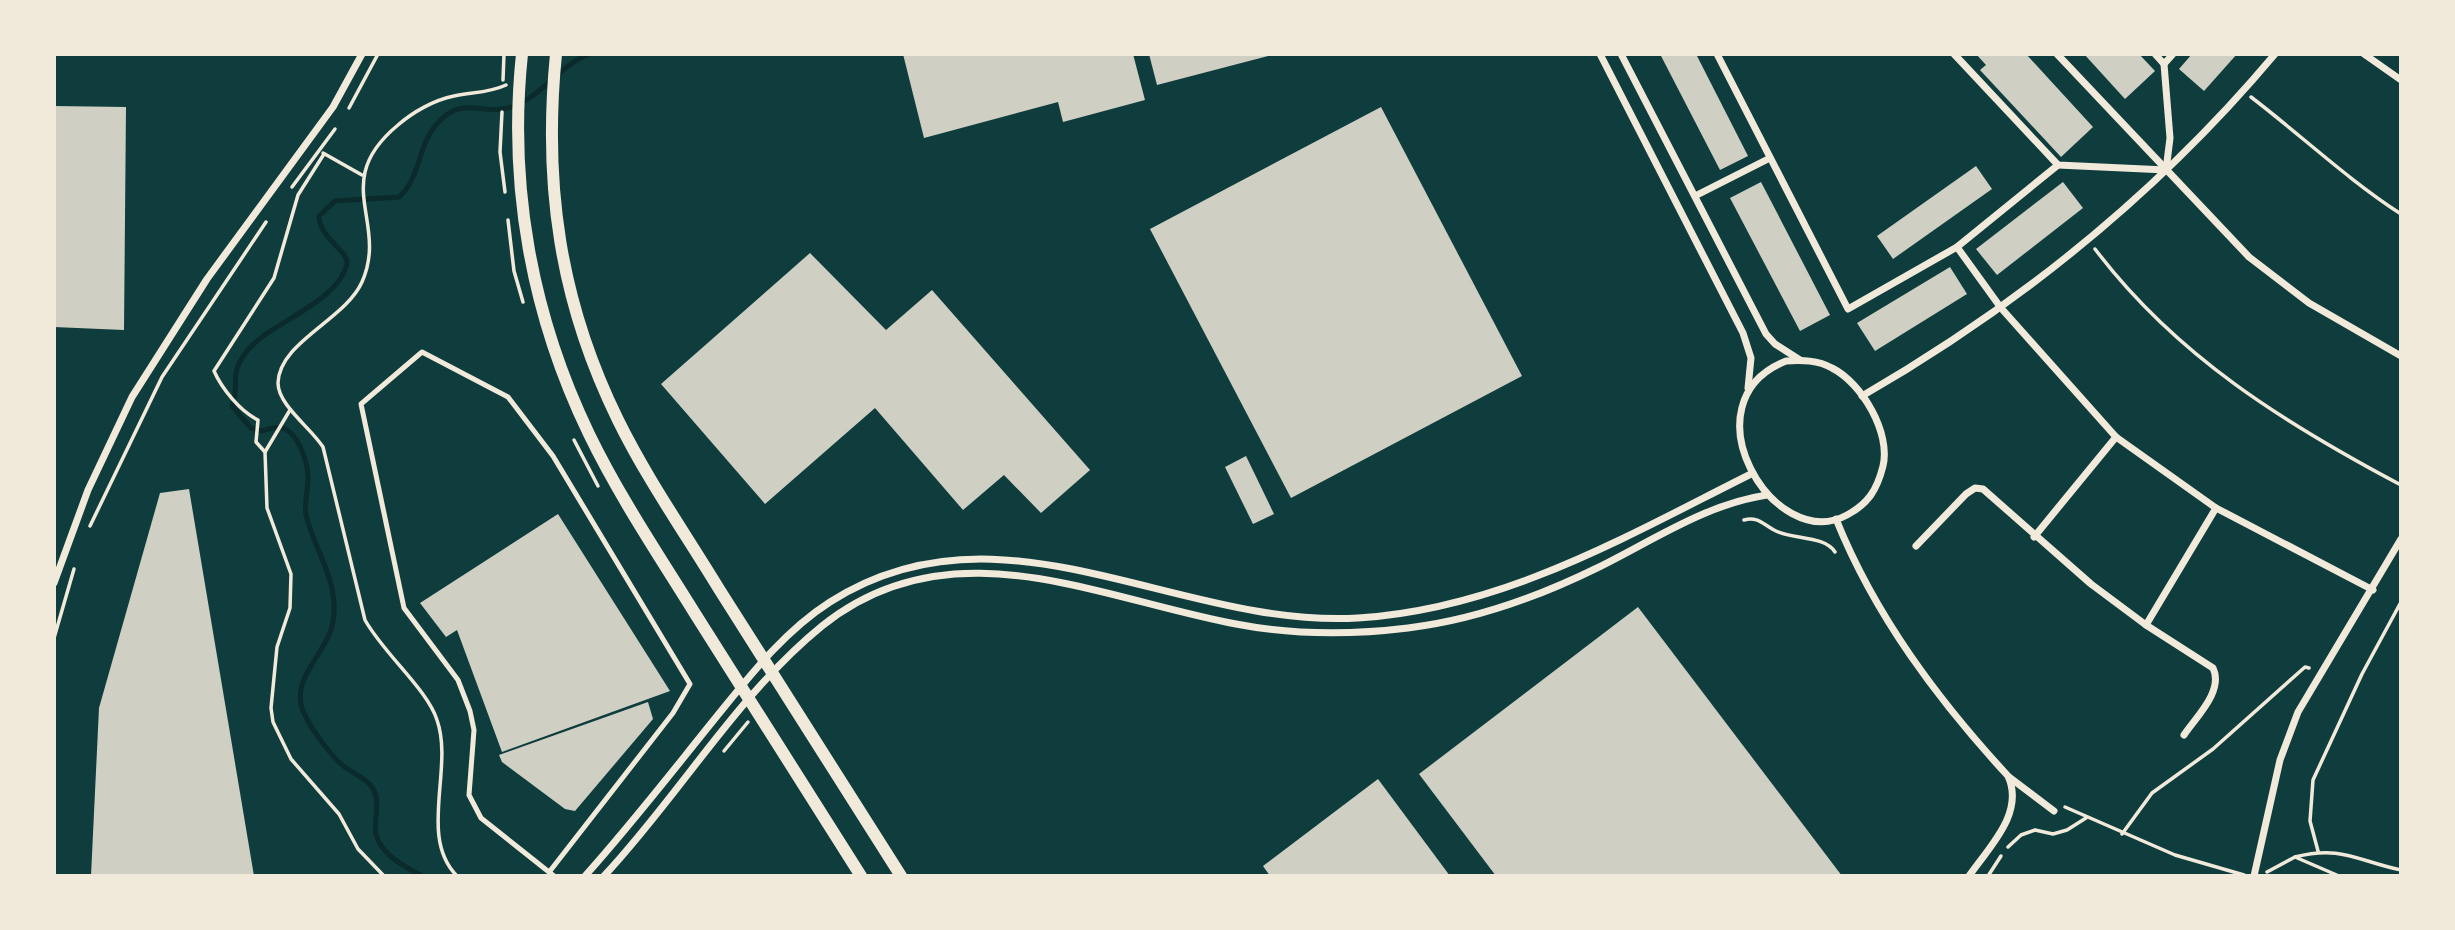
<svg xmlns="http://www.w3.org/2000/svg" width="2455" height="930" viewBox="0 0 2455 930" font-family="Poppins,sans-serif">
	<rect width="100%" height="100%" fill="#0f3d3e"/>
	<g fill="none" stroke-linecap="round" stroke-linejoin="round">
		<path stroke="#0a2a2b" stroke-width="5" d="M422 876C404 866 381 855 376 834 373 818 382 802 372 787 365 778 355 774 346 768 332 758 304 721 301 704 295 674 328 651 333 622 340 582 315 552 306 515 304 503 308 490 308 478 308 463 299 434 283 428 276 426 268 429 262 431L251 428 232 406C241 383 227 377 247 351 270 322 338 303 347 264 349 251 319 238 319 216L335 201 399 197C420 179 418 147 435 126 463 92 482 118 514 106 541 96 561 65 589 54"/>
	</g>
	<g fill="#cfcfc3">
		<path d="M903 54H1133L1145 100 1063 122 1058 102 924 138Z"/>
		<path d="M1149 54H1272V55L1157 85Z"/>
		<path d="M1660 54H1696L1748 156 1720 170Z"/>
		<path d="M1976 54H2026L2093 127 2061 157 1980 70 1986 65Z"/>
		<path d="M2084 54H2139L2155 71 2125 99Z"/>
		<path d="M2192 54H2237L2204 91 2179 69Z"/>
		<path d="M54 106 126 107 124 330 54 327Z"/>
		<path d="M1381 107 1522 376 1291 498 1150 229Z"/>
		<path d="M1976 166 1992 189 1893 259 1877 236Z"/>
		<path d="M1761 182 1830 315 1800 331 1730 198Z"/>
		<path d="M2063 182 2083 208 1997 275 1976 249Z"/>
		<path d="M810 253 886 330 932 290 1090 470 1041 513 1004 475 963 510 875 408 765 504 661 384Z"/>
		<path d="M1950 267 1967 294 1875 351 1857 323Z"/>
		<path d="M1246 456 1274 514 1253 524 1225 467Z"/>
		<path d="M189 489 254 876H91L99 708 160 493Z"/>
		<path d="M558 514 670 691 502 752 457 630 446 637 420 603Z"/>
		<path d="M1638 607 1842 876H1496L1419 774Z"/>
		<path d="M648 702 653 719 575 811 565 809 502 762 499 755Z"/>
		<path d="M1378 779 1450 876H1270L1263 866Z"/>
	</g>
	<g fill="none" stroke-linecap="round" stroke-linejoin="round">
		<g stroke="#f1e9da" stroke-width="3.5">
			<path d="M503 80 504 54"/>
			<path d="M2251 97C2302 136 2347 179 2401 214"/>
			<path d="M349 108 378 54"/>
			<path d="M502 112 500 152 505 192"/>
			<path d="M323 153 362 175"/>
			<path d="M324 154 298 195 274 278 214 371C222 389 240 411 258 420L256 442 265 452 267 508 291 574 290 608 277 647 271 708 273 722 291 759 339 814 358 849 384 876"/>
			<path d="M292 187 335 129"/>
			<path d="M508 220 514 271 523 302"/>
			<path d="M2095 249C2176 356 2284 423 2401 485"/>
			<path d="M574 440 598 486"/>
			<path d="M265 452 290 410"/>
			<path d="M1744 520C1757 516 1763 524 1774 530 1792 540 1824 535 1835 552"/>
			<path d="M90 526 162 377 266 222"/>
			<path d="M54 638 74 569"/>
			<path d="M724 751 748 722"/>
			<path d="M2065 807 2175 855 2244 875"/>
			<path d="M2122 834 2152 793 2213 749 2305 667 2309 668"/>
			<path d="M2008 847 2021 835 2035 830 2053 834 2067 830 2086 818"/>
			<path d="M2318 851 2310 821 2313 780 2362 674 2401 602"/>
			<path d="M2295 857C2342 845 2357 861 2401 870"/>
			<path d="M2267 872 2295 857 2339 876"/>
			<path d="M457 876C418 837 454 768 437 720 427 689 384 654 365 620L323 447C311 428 278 405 278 383 279 342 345 320 362 282 389 221 329 182 398 125 413 112 434 100 454 96 473 92 489 93 506 85"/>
			<path d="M1988 876 2001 856"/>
		</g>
		<path stroke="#f1e9da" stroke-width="5" d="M550 871 673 713 690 684 553 456 508 397 422 352 361 404 404 608 458 680 470 711 474 730 469 795 481 818 554 876"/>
		<g stroke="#f1e9da" stroke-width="7">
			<path d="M1600 54 1743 333 1751 358 1748 388"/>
			<path d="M1621 54 1766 334 1775 344 1800 360"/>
			<path d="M1717 54 1848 309 1957 247 2058 165"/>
			<path d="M1954 54 2058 165 2166 170 2170 138 2164 64 2173 54"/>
			<path d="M2057 54 2249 257 2309 303 2401 356"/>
			<path d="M2155 54 2164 64"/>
			<path d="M2364 54 2401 80"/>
			<path d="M1695 196 1770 158"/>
			<path d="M1957 247 2001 308 2116 437 2216 508 2373 590"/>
			<path d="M1786 361C1802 360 1818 360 1832 368 1862 383 1891 433 1883 466 1877 490 1868 504 1847 515 1774 555 1683 402 1786 361Z"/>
			<path d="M1862 396C2018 306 2159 192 2275 54"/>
			<path d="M1836 519C1875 616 1938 700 2008 776 2025 813 1989 847 1969 876"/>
			<path d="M2034 537 2116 437"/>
			<path d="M1916 546 1966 494 1975 488 1983 489 2091 584 2146 625 2213 668C2224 691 2196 717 2184 735"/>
			<path d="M54 583 88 490 132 397 207 279 333 107 362 54"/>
			<path d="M2146 625 2216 508"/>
			<path d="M2009 777 2054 811"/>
			<path d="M585 876C630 826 671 773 713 721 748 678 783 632 830 602 1002 492 1177 629 1358 618 1502 609 1625 537 1751 474"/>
			<path d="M604 876C679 796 737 695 822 626 950 523 1097 598 1236 624 1293 635 1351 635 1408 628 1474 620 1538 597 1597 568 1652 541 1706 504 1767 495"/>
			<path d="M2254 876 2280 760 2298 712 2401 539"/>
		</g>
		<g stroke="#f1e9da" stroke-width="12">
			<path d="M522 54C508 186 532 316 589 434 619 496 658 554 694 612 749 700 806 788 861 876"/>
			<path d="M556 54C543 185 560 302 618 420 647 479 685 533 719 589 779 685 841 780 901 876"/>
		</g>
	</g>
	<rect width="2455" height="930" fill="none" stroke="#f1e9da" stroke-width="112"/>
</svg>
